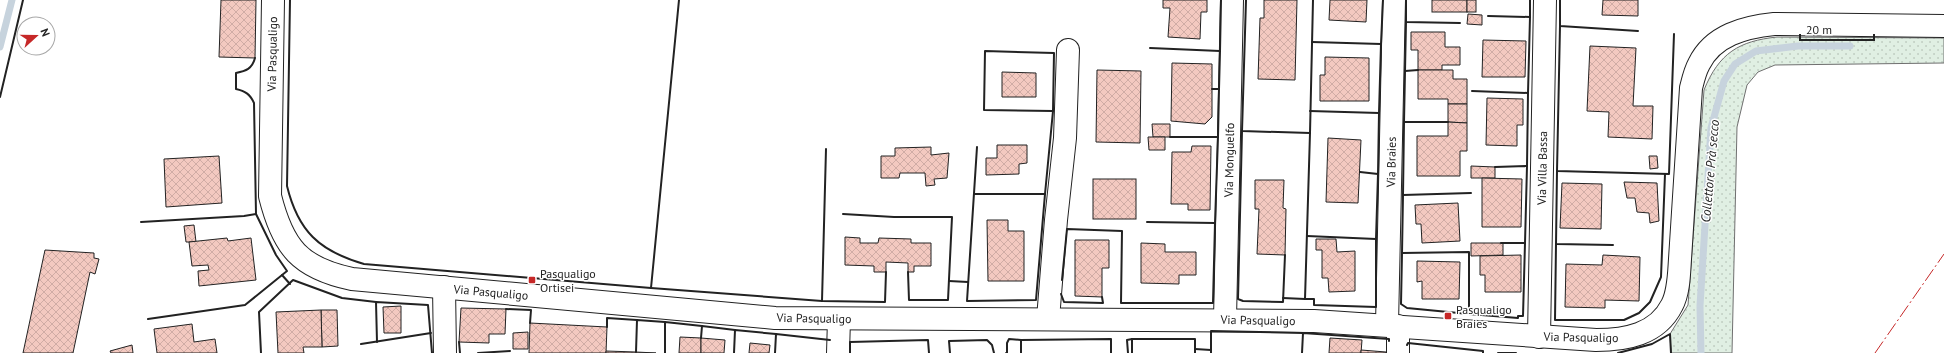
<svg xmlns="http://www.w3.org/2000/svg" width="1944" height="353" viewBox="0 0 1944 353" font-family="'PT Sans',sans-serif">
	<defs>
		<pattern id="grass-dots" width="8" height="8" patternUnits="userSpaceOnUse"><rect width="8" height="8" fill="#e0efe3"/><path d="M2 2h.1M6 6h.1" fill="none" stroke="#c0cdc2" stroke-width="1.8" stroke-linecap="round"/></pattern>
		<pattern id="building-cross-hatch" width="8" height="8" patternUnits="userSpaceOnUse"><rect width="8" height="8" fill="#f3c9c0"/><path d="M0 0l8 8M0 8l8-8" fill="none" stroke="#d0aca5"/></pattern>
	</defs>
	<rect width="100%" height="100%" fill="#fff"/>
	<path fill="url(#grass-dots)" stroke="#6f6f6f" d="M1777 37 1944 38V63L1775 65 1758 72 1747 85 1737 127 1732 353H1671L1670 334 1688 305 1704 90C1719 53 1739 41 1777 37Z"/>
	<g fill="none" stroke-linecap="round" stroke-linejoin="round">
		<g stroke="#c7d3dd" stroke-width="7">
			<path d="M0 47 12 0"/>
			<path d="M1701 353 1700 306 1711 128 1724 81 1735 64 1756 51 1798 46H1850"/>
		</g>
	</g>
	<g fill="url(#building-cross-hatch)" stroke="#222">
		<path d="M221 0H256L255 58 219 57Z"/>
		<path d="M1163 0H1207V12H1201L1200 39 1168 37 1170 8H1163Z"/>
		<path d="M1264 0H1297L1295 80 1258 79 1260 18H1264Z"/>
		<path d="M1330 0H1367L1366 22 1329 20Z"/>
		<rect x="1432" y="0" width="35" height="12"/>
		<rect x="1467" y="0" width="9" height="12"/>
		<path d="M1603 0H1638V16L1602 15Z"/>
		<path d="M1468 14 1482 15V25L1467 24Z"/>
		<path d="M1411 32H1445V47H1460V65H1442V70H1418V50H1411Z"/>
		<path d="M1483 40 1526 41 1525 77H1482Z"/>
		<path d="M1590 46 1636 48 1633 106H1653L1652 139 1608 137 1609 112 1587 111Z"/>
		<path d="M1325 57 1369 58V101H1320V75H1325Z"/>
		<path d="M1172 63 1212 64V117L1205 124 1171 121Z"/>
		<path d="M1097 70 1141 71 1140 143 1096 142Z"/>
		<path d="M1418 70H1453V79H1467V104H1448V99H1418Z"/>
		<path d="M1002 72 1036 73V97H1002Z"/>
		<path d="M1487 98 1523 99V125H1517V146L1486 145Z"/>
		<path d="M1448 104H1467V123L1448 122Z"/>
		<path d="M1448 122 1467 123V151H1460V176H1417V136H1448Z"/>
		<path d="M1152 124H1170V137H1153Z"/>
		<path d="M1148 137H1165V150H1149Z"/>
		<path d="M1328 138 1361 140 1358 203 1326 202Z"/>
		<path d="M997 145H1027V163L1019 164V174L986 175V158H997Z"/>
		<path d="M1192 146H1211L1210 210H1188V204H1171L1172 152H1191Z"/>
		<path d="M931 147V155L949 153 947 178 934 179 935 185 926 186 925 173H900L899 178H881V156H895V148Z"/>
		<path d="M219 156 222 203 166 207 164 159Z"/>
		<path d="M1649 156H1657L1658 168 1650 169Z"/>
		<path d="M1471 166 1495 167V178H1471Z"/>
		<path d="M1482 178 1522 179 1521 227H1482Z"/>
		<rect x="1093" y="179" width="43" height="40"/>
		<path d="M1255 180H1284L1283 208 1286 209 1285 255 1257 254 1259 209H1255Z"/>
		<path d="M1624 182 1657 183 1659 221 1650 223 1649 213 1637 212 1635 198H1627Z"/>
		<path d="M1562 183 1602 184 1601 229 1560 228Z"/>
		<path d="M1458 203 1460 241 1422 243 1421 224H1416L1415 205Z"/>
		<path d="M987 220H1008V231H1024V281H988Z"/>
		<path d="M194 225 196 242H186L184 226Z"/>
		<path d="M845 237 860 238V243H878L879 238 911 239V243H931V266H914V272H908V263L886 262V272H874V266L845 265Z"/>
		<path d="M227 238 228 241 251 238 256 280 199 286 198 271 209 270 208 265 192 266 189 242Z"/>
		<path d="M1316 239H1336L1337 252 1355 251V291L1329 292 1328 278H1322V250H1316Z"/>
		<path d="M1075 240H1109V268H1102V297L1075 296Z"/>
		<path d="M1141 243 1165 244V252H1196V275H1179V284L1141 283Z"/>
		<path d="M1471 243H1503V255L1471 256Z"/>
		<path d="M45 250 94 253V258L99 259 95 274 90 272 73 353H23Z"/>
		<path d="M1521 255V292H1485V275H1480V256Z"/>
		<path d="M1603 255 1640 257 1639 301 1605 300V308L1565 307 1566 264 1602 265Z"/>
		<path d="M1417 261 1460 262 1459 299H1422V281L1417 282Z"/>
		<path d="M401 306V333H384L383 307Z"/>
		<path d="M461 308 506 309 505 334H489V343L459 342Z"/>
		<path d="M321 310H337L338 346 322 347Z"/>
		<path d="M321 310 322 347H303L304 353H278L276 312Z"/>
		<path d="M530 323 607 327 606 353H529Z"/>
		<path d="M192 324 194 342 215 339 217 353H157L154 329Z"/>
		<path d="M528 332V349H513V333Z"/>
		<path d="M680 337 701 338V353H679Z"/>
		<path d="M701 338 725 340 724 353H701Z"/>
		<path d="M1330 338 1362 340 1361 353H1329Z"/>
		<path d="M750 343 770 345 769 353H749Z"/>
		<path d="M132 345 133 353H111L110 351Z"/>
		<path d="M1361 350 1386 352V353H1361Z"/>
		<path d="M606 351 636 352 656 353H606Z"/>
	</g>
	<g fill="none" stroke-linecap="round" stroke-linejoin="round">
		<defs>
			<g id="minor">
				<path d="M444 287 445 353"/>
				<path d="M1048 319 1056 220 1065 138 1068 50"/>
				<path d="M1225 319 1232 0"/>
				<path d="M1387 325 1394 0"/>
				<path d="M1539 337 1545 0"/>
				<path d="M838 353 839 319"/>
				<path d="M1398 353V326"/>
			</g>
			<path id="tertiary" d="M273 0 270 196C283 248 300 268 352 279L775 318 1314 321 1596 340C1625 340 1657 335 1672 305 1679 292 1679 273 1680 259L1691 88C1693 80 1695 71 1699 64 1713 35 1745 27 1774 24L1944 26"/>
		</defs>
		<use href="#minor" stroke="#222" stroke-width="24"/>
		<use href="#tertiary" stroke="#222" stroke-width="24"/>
		<use href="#minor" stroke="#fff" stroke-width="22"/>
		<use href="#tertiary" stroke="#fff" stroke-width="22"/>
		<g stroke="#222" stroke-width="2">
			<path d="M290 0 287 186C298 231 319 251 364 264L651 288 679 0"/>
			<path d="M1246 0 1242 131 1310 133 1313 0"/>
			<path d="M1406 0V22L1460 23"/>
			<path d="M1560 0V26L1638 31"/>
			<path d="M1488 16 1530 17 1528 93"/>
			<path d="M1530 17V0"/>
			<path d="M1406 22 1405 71 1418 70"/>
			<path d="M1560 26 1557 171 1669 174 1674 34"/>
			<path d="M1312 42 1381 44 1379 113"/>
			<path d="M1381 44 1383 0"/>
			<path d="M1150 48 1220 51 1219 89"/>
			<path d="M985 51 1054 53 1053 111 984 110Z"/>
			<path d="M1220 51 1221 0"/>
			<path d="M255 58C252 69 246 71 236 73V89C245 91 250 94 254 103L256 214"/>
			<path d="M1405 71 1404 122H1448"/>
			<path d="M1212 89H1219L1218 137"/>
			<path d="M1472 91 1528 93 1527 166"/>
			<path d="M0 97 23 0"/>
			<path d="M1310 111 1379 113 1378 174"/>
			<path d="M1404 122 1403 195 1471 193"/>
			<path d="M1242 131 1238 299 1243 301 1283 302 1285 255"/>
			<path d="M1170 137H1218L1215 223"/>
			<path d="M977 147 967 301 1036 300 1045 194"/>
			<path d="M826 149 822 301 885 302 886 272"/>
			<path d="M1495 167 1527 166 1525 243"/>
			<path d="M1557 171 1556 244 1613 245"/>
			<path d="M1360 172 1378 174 1376 239"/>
			<path d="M974 194H1045L1053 111"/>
			<path d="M843 214 894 217H952L948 300H909L908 272"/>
			<path d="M141 222 244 216 256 214 276 255 287 271 245 305 148 319"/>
			<path d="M1556 244 1555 320H1624L1639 313 1650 302 1661 277 1665 174"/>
			<path d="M1402 253 1401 304 1407 308 1469 314V252L1402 253 1403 195"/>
			<path d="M282 275 290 284"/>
			<path d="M1062 280 1067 229 1122 231 1121 303H1213L1215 223 1147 222"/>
			<path d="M949 281 968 282"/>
			<path d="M651 288 822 301"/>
			<path d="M1061 294 1064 302 1103 303 1102 297"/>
			<path d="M1283 298 1305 299 1310 133"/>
			<path d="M1305 299H1314V305L1376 307V239L1307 236"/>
			<path d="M506 309 531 310 530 323"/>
			<path d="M1469 314 1518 318V316H1523L1525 243H1501"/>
			<path d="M607 327V318L637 320"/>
			<path d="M701 338 702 326 735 330"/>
			<path d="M377 342 376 302 428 305 432 353"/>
			<path d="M459 342 460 353"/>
			<path d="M361 344 431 333"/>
			<path d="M1407 345 1408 343 1483 351V353"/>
			<path d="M1195 349 1211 350"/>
			<path d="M636 352 637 320 665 322"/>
			<path d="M261 353 259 312 293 280 342 298 376 302"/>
			<path d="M478 353 510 351"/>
			<path d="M665 353V322L702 326"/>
			<path d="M734 353 735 330 776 334"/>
			<path d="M775 353 776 334 830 340"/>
			<path d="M850 353V342L928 340 929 353"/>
			<path d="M950 353 949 341 987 340 992 345 994 353"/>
			<path d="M1006 353H1007V343L1009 339 1021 340"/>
			<path d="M1021 353V340L1111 339V353"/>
			<path d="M1128 353 1127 340 1132 339"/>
			<path d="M1132 353V339H1195V353"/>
			<path d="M1211 353V331L1303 333"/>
			<path d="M1302 353 1303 333 1389 339V341"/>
			<path d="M1498 353H1516"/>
			<path d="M1618 353 1652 344 1670 334 1671 353"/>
		</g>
		<path stroke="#c62828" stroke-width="1" stroke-dasharray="14 3 2 3" stroke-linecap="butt" d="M1875 353 1944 254"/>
	</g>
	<g fill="#c62828" stroke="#fff" stroke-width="1.5">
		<rect x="528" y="276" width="8" height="8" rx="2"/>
		<rect x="1444" y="312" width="8" height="8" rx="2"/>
	</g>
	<g text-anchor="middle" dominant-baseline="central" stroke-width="3" stroke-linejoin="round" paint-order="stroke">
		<g font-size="12" fill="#222" stroke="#fff">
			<text transform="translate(272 54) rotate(-89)">Via Pasqualigo</text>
			<text transform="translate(1229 160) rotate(-89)">Via Monguelfo</text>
			<text transform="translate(1391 162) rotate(-89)">Via Braies</text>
			<text transform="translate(1542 168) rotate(-89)">Via Villa Bassa</text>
			<text transform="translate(491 292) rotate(5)">Via Pasqualigo</text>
			<text transform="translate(814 318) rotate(1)">Via Pasqualigo</text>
			<text transform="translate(1258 320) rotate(1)">Via Pasqualigo</text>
			<text transform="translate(1581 337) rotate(1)">Via Pasqualigo</text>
		</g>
		<g font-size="12" fill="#222" stroke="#fff" text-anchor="start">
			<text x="540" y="273">Pasqualigo<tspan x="540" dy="14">Ortisei</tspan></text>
			<text x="1456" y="309">Pasqualigo<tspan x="1456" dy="14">Braies</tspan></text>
		</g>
		<g font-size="13" font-style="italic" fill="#222" stroke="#fff">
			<text transform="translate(1710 171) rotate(-85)">Collettore Prà secco</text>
		</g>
	</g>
	<g transform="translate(36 36) rotate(69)"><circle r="19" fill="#ffffff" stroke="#a7a7a7"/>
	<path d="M0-3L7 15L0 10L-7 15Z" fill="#c62828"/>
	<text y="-6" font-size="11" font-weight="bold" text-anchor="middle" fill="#222222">N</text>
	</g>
	<path d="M1800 34v6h74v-6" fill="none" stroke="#222222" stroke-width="2"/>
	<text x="1806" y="34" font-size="12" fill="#222222" stroke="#ffffff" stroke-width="3" paint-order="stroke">20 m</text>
</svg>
